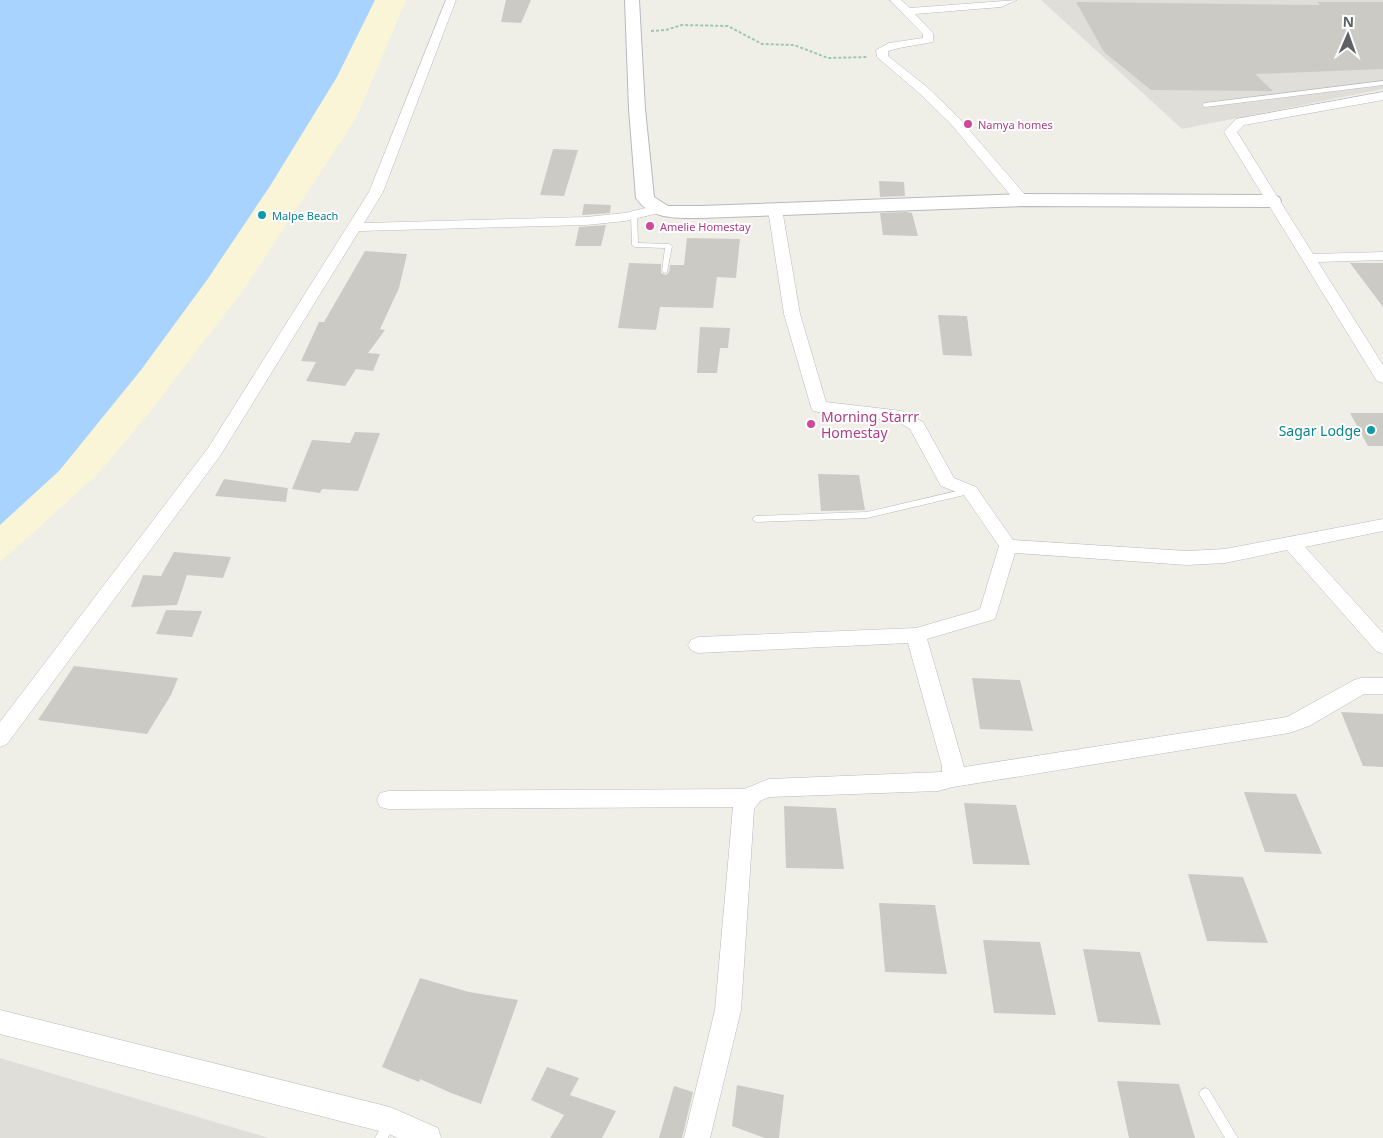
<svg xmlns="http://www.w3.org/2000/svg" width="1383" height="1138" viewBox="0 0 1383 1138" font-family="'Noto Sans',sans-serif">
	<rect width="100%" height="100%" fill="#f0efe7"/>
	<g fill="#dfded9">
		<path d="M1041 0H1383V89L1182 129Z"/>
		<path d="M0 1058 269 1138H0Z"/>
	</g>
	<path fill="#fbf5d7" d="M360 0H406L356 118 246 286 153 408 97 475 0 562V509Z"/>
	<path fill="#a8d3ff" d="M0 0H375L337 77 270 186 207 280 141 370 59 471 0 525Z"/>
	<g fill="#cccac4">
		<path d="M506 0H531L521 23 501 22Z"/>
		<path d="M1076 2 1320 5 1317 2H1383V69L1255 74 1273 91 1151 90 1104 52Z"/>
		<path d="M553 149 578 150 564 196 540 195Z"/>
		<path d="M879 181 904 182 905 196 880 197Z"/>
		<path d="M584 204 611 205 610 213 582 215Z"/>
		<path d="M906 212 912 213 918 236 883 235 880 213Z"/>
		<path d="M606 225 601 246H575L579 227Z"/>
		<path d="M687 238 740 239 736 278 717 277 713 308 660 307 656 330 618 328 629 263 661 264V273L666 275 669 272 670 265H684Z"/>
		<path d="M365 251 407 254 399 288 380 329 385 330 368 353 380 354 373 371 356 369 345 386 306 381 316 362 301 361 319 322H324Z"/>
		<path d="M1350 263H1383V307Z"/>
		<path d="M938 315 967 316 972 356 943 355Z"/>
		<path d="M700 327 730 328 728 348H720L717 373H697Z"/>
		<path d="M1350 413H1383V446H1368Z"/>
		<path d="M355 432 380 433 358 491 322 489 320 493 292 489 312 440 350 443Z"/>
		<path d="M818 474 859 475 865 510 821 511Z"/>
		<path d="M224 479 288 488 286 502 215 496Z"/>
		<path d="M174 552 231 557 223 578 187 575 177 605 131 607 143 575 161 576Z"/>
		<path d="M166 610 202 611 192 637 156 634Z"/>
		<path d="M74 666 178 678 171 695 147 734 38 720Z"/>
		<path d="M972 678 1020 680 1033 731 980 729Z"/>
		<path d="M1341 712 1383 714V767L1363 766Z"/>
		<path d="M1244 792 1296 794 1322 854 1265 852Z"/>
		<path d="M964 803 1016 805 1030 865 973 864Z"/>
		<path d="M784 806 836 808 844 869 786 868Z"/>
		<path d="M1188 874 1243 877 1268 943 1207 941Z"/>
		<path d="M879 903 935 905 947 974 885 972Z"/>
		<path d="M983 940 1040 942 1056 1015 994 1013Z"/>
		<path d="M1083 949 1140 952 1161 1025 1098 1022Z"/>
		<path d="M420 978 469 992 518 1000 481 1104 451 1093 420 1079 419 1082 382 1067Z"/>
		<path d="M547 1067 579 1078 570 1095 616 1111 602 1138H550L564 1115 531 1100Z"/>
		<path d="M1117 1081 1179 1084 1195 1138H1129Z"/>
		<path d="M737 1085 784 1095 779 1138H765L732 1126Z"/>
		<path d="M674 1086 693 1092 682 1138H659Z"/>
	</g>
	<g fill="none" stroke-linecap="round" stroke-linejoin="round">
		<defs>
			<g id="lane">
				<path d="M1383 81V85L1205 107 1202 105 1205 103Z"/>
				<path d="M634 213 637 215 638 243 669 244 672 246 667 272 665 273 662 271 665 248 635 247 632 245 631 215Z"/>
				<path d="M970 488 974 491 973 493 867 518 756 522 752 519 756 516 867 512Z"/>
				<path d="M1205 1088 1209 1090 1238 1138H1225L1199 1094 1201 1090Z"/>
				<path d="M389 1117 393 1119 395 1123 388 1138H375L385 1119Z"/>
			</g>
			<g id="street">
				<path d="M446 0H456L383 192 364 223 586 217 625 213 658 205 665 209 663 212 625 221 586 225 359 231 220 456 7 744 0 747V722L208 448 369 192Z"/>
				<path d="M890 0H901L910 8 1017 0 1001 7 915 14 933 33V42L899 48 888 51V56L927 87 958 117 1027 197 1029 200 1027 203H1017L950 123 919 93 877 57 876 50 889 43 923 38V34Z"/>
				<path d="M1383 92V100L1244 125 1237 132 1313 254 1383 252V260L1318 262 1383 365V383L1377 381 1375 378 1224 132 1236 119Z"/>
				<path d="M775 205 782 209 800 314 826 402 902 411 923 422 954 478 976 487 1013 540 1187 551 1225 549 1383 519V531L1305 547 1383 633V654L1376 651 1287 550 1225 563 1187 565 1015 553 995 619 927 639 964 767 1287 717 1354 680 1361 678H1383V694H1364L1309 726 1289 733 953 787 938 791 769 797 760 801 754 809 741 1010 710 1138H684L715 1010 733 807 388 809 380 807 377 800 380 793 388 791 744 789 769 779 942 772V766L908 643 698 653 691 650 688 645 691 640 698 637 916 628 975 611 980 609 999 546 964 495 941 486 910 429 897 421 819 412 813 411 811 407 784 314 768 209Z"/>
				<path d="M0 1010 390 1107 438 1128 441 1138H398L387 1133 0 1034Z"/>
			</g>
			<path id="secondary" d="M625 0H639L645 109 654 197 668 206H701L1022 194 1272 195 1279 197 1281 201 1279 205 1272 207 1022 206 701 218C677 218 651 220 636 198L629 109Z"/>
		</defs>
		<use href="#lane" stroke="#b7b9bd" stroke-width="1"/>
		<use href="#street" stroke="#b7b9bd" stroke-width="1"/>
		<use href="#secondary" stroke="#b5b9be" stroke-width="2"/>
		<path stroke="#9dc8ad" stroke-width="2" stroke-dasharray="3 2" stroke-linecap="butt" d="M651 31 666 30 682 25 728 26 762 44 794 45 828 58 867 57"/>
		<use href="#lane" fill="#fff" fill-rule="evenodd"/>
		<use href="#street" fill="#fff" fill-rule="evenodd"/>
		<use href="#secondary" fill="#fff" fill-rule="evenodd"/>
	</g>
	<g fill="#d1479c" stroke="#fff" stroke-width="2">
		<circle cx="968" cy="124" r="5"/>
		<circle cx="650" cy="226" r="5"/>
		<circle cx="811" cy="424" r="5"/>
	</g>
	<g fill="#0f9aa8" stroke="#fff" stroke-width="2">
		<circle cx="262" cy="215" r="5"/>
		<circle cx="1371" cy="430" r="5"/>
	</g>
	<g text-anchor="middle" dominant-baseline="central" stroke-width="4" stroke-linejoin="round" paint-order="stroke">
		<g font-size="11" fill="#b23c85" stroke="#fff" text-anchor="start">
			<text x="978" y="124">Namya homes</text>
			<text x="660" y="226">Amelie Homestay</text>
		</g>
		<g font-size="11" fill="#0d838f" stroke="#fff" text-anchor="start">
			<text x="272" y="215">Malpe Beach</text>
		</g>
		<g font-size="14" fill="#b23c85" stroke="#fff" text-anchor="start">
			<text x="821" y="416">Morning Starrr<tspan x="821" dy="16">Homestay</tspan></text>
		</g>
		<g font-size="14" fill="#0d838f" stroke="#fff" text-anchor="end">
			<text x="1361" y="430">Sagar Lodge</text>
		</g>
	</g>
	<g transform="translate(1348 35) rotate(2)" stroke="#ffffff" stroke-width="4" paint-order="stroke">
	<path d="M0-4L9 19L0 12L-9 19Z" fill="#5e6267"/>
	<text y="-8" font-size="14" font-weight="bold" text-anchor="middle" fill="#5e6267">N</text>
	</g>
</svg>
